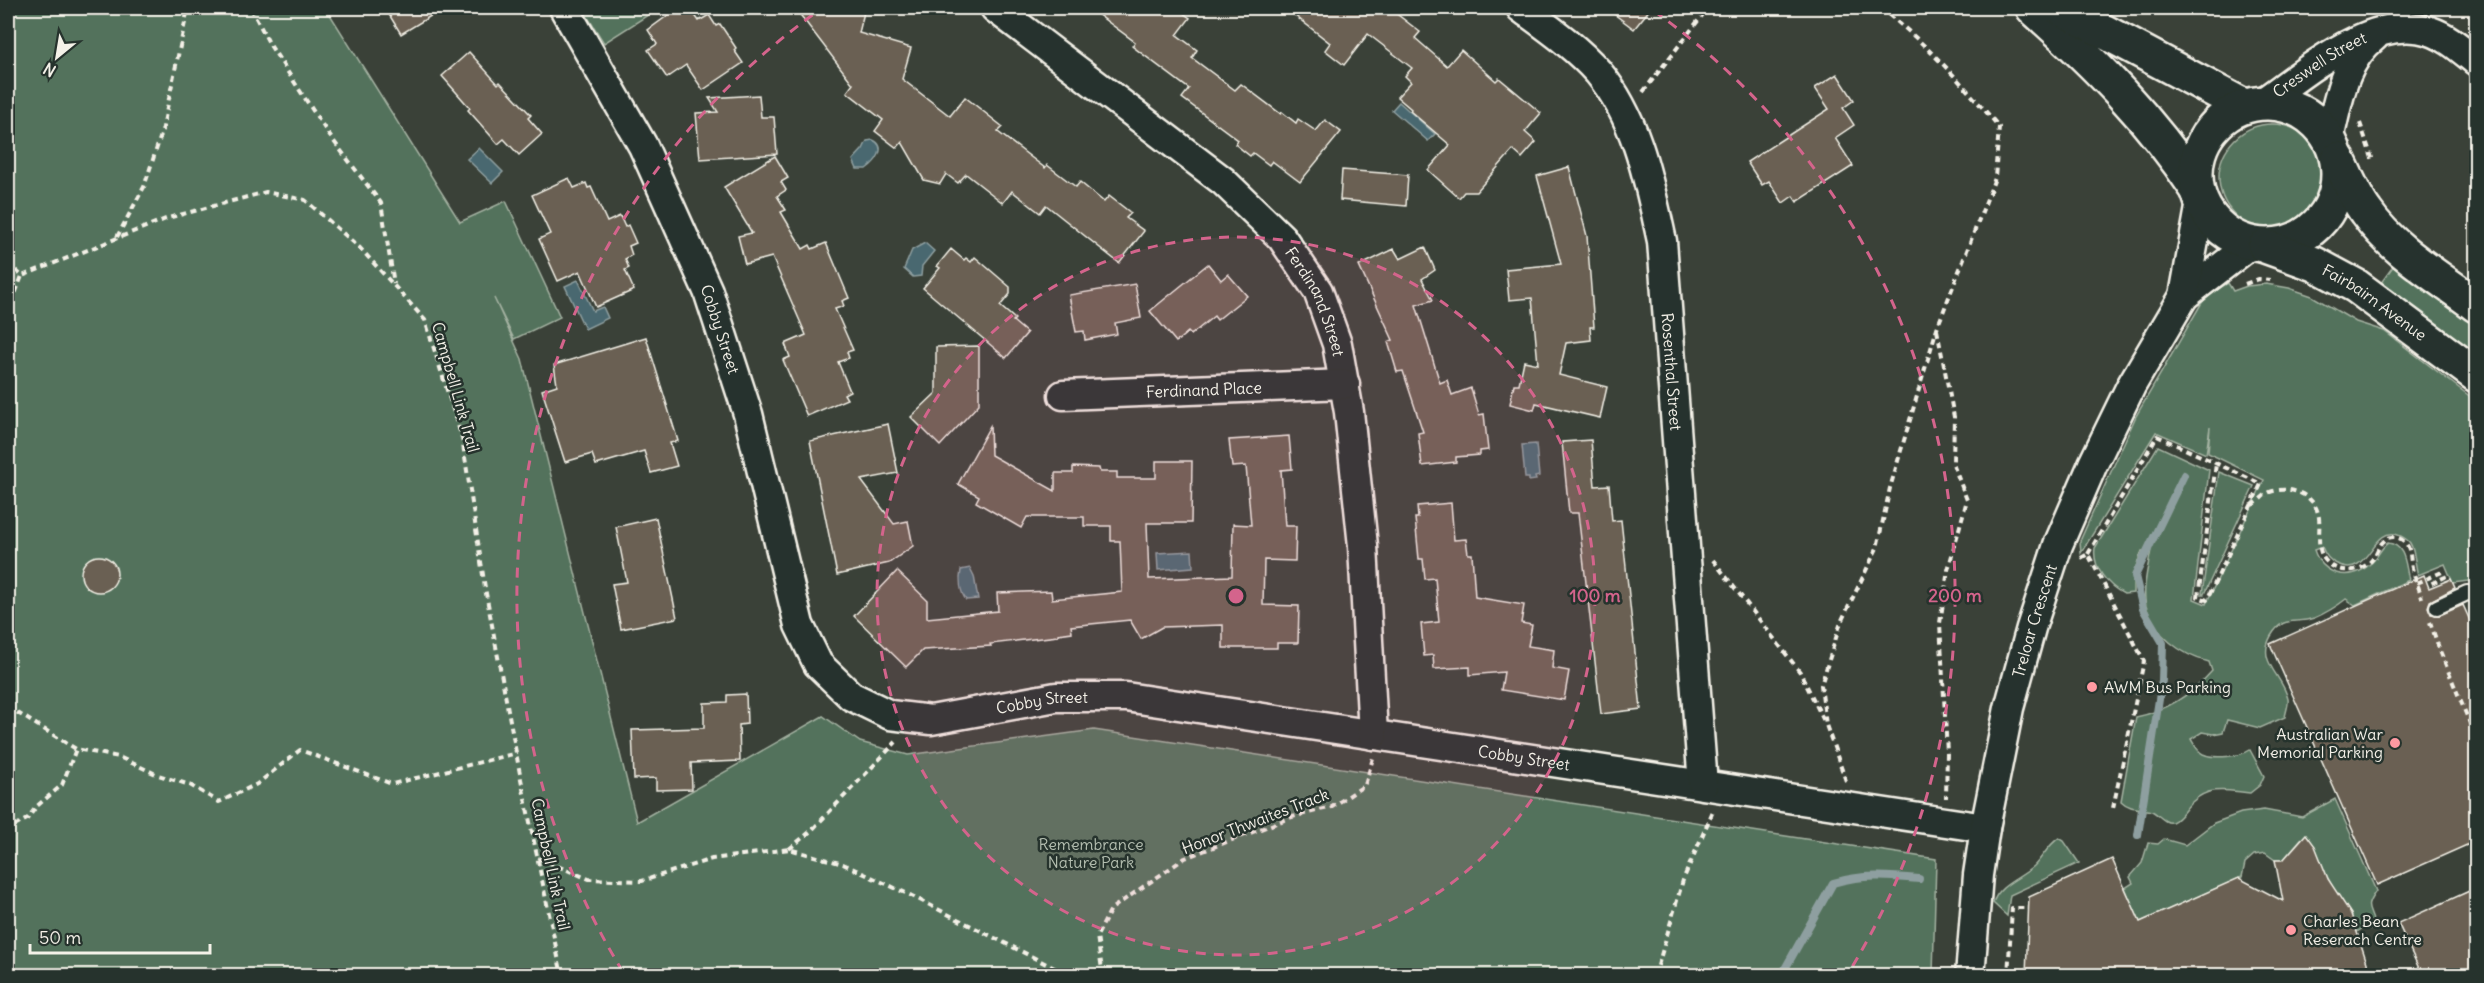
<svg xmlns="http://www.w3.org/2000/svg" width="2484" height="983" viewBox="0 0 2484 983" font-family="Delius,sans-serif">
	<rect width="100%" height="100%" fill="#3a4138"/>
	<filter id="ink" filterUnits="userSpaceOnUse"><feTurbulence type="fractalNoise" baseFrequency=".0167" numOctaves="2"/><feDisplacementMap in="SourceGraphic" scale="12" xChannelSelector="R" yChannelSelector="G"/><feConvolveMatrix kernelMatrix="1 2 1 2 8 2 1 2 1" color-interpolation-filters="sRGB"/></filter>
	<g filter="url(#ink)">
		<g fill="#53725b" stroke="#a4b2a2" stroke-width="1.5">
			<path d="M8 8H326L460 222 506 201 560 317 514 339 494 298 522 359 637 822 823 716 860 742 908 755 1094 730 1936 859 1933 975H8Z"/>
			<path d="M582 8H659L604 43Z"/>
			<circle cx="2272" cy="177" r="53"/>
			<path d="M2397 261 2476 321V357L2380 284Z"/>
			<path d="M2228 283 2233 291 2247 286 2266 284 2289 288 2312 296 2356 322 2384 331 2476 401V580L2453 583 2445 564 2418 575C2415 566 2415 551 2410 543 2408 540 2402 536 2398 535 2371 525 2370 580 2337 564 2329 561 2325 555 2322 547L2314 550C2322 575 2351 583 2370 564 2378 558 2380 548 2388 543 2406 545 2405 565 2409 580L2355 605 2346 599C2336 607 2326 613 2314 618 2295 625 2284 614 2271 636 2256 662 2283 675 2288 699 2289 704 2286 711 2285 717L2260 728 2227 720 2223 732 2213 734 2202 732 2191 739C2194 744 2197 751 2203 754 2214 759 2240 757 2250 750L2264 776 2260 785 2250 793C2228 791 2210 785 2192 802 2185 808 2181 818 2172 822 2165 824 2158 814 2152 811 2141 808 2130 810 2121 801L2136 717C2166 711 2192 694 2212 671L2209 662C2181 655 2154 635 2146 606 2142 589 2148 567 2151 550L2142 551 2133 574V593L2124 594C2108 586 2092 567 2095 548L2158 446 2209 470 2194 599 2206 604 2264 480 2208 453 2210 427 2206 454 2156 432 2081 553 2080 541 2136 416 2201 304 2209 294Z"/>
			<path d="M2219 472 2254 486 2204 594H2202Z"/>
			<path d="M2335 799 2376 891C2363 910 2370 906 2374 924L2370 929 2363 928 2357 932C2350 910 2337 898 2328 878 2320 863 2319 849 2305 838L2301 839 2283 860H2275L2265 853 2254 855 2245 863 2242 877 2140 922 2125 888 2133 883 2130 877 2142 863 2148 843 2158 844 2164 839 2185 845 2214 823 2241 813 2264 810 2302 817Z"/>
			<path d="M2059 838 2064 841 2079 863 2010 895 2007 916 1993 903C1999 884 2020 879 2034 866 2043 857 2048 845 2059 838Z"/>
		</g>
		<g fill="#4a6870" stroke="#8e9fa0" stroke-width="1.5">
			<path d="M1399 102 1435 134 1428 141 1392 110Z"/>
			<path d="M873 140C888 147 876 162 866 169H857L853 160 863 149 867 141Z"/>
			<path d="M479 148 503 172 492 183 467 159Z"/>
			<path d="M925 243 934 251 922 266 921 276 913 277 904 269 912 250Z"/>
			<path d="M578 280 593 311 603 307 608 318 585 329 565 286Z"/>
			<path d="M1536 444 1539 476 1535 477 1536 480 1529 481V478H1525L1522 445Z"/>
			<path d="M1192 551 1193 567 1158 570 1157 553Z"/>
			<path d="M970 568 974 576 978 599 966 600C960 592 959 580 961 570Z"/>
		</g>
		<g fill="none" stroke-linecap="round" stroke-linejoin="round">
			<g stroke="#8e9fa0" stroke-width="8">
				<path d="M2138 835 2162 680 2163 643 2143 609 2135 576 2184 475"/>
				<path d="M1781 976 1833 883C1862 874 1889 876 1919 879"/>
			</g>
		</g>
		<g fill="#6a6152" stroke="#f4f1e8" stroke-width="1.5">
			<path d="M385 8H444L401 34Z"/>
			<path d="M678 8H690L699 21 709 15 716 26 720 24 736 48 734 50 743 63 703 90 686 65 667 78 648 50 657 44 648 30Z"/>
			<path d="M795 8H865L859 33 911 48 902 79 950 116 965 97 1003 127 998 132 1045 168 1047 165 1076 187 1080 182 1104 202 1109 196 1131 213 1126 218 1144 231 1119 263 1046 205 1040 213 1012 191 1003 203 966 174 958 183 946 174 940 184 924 180 902 142 897 148 875 131 883 120 847 92 853 84Z"/>
			<path d="M1089 8H1176L1190 18 1177 35 1197 50 1192 58 1235 90 1241 84 1281 114 1282 112 1296 123 1298 119 1316 131 1325 120 1341 132 1300 182 1272 161 1269 165 1253 153 1250 156 1235 144 1238 140 1182 98 1189 89 1132 46 1135 42Z"/>
			<path d="M1285 8H1389L1420 32 1415 38 1447 66 1461 50 1496 81 1499 78 1541 113 1525 132 1536 142 1522 158 1513 150 1476 192H1464L1459 198 1428 170 1450 145 1410 111 1411 109 1397 97 1411 82 1405 76 1412 68 1368 34 1344 65 1325 50 1330 43Z"/>
			<path d="M1606 8H1651L1634 29Z"/>
			<path d="M469 52 498 84 500 82 531 115 528 118 542 134 519 155 504 139 498 144 468 110 470 108 442 76Z"/>
			<path d="M1837 74 1854 100 1843 108 1854 125 1835 138 1853 166 1797 202 1793 196 1783 203 1769 181 1762 185 1747 162 1829 109 1815 88Z"/>
			<path d="M759 95 761 117H774L777 154 700 159 696 113 718 112 709 98Z"/>
			<path d="M775 156 788 178 781 182 786 190 777 196 786 210 781 212 803 249 810 245 812 249 826 243 849 298 842 301 844 306 835 309 853 350 847 352 849 358 838 362 850 391 844 394 847 399 807 416 783 360 790 357 785 344 806 335 772 257 745 264 738 236 752 233 724 187Z"/>
			<path d="M1569 167 1587 236 1594 327H1590L1591 340 1566 343 1559 375 1607 387 1600 418 1536 403 1534 410 1510 404 1514 384H1519L1524 361 1538 364 1532 298 1509 300 1506 269 1561 264 1537 176Z"/>
			<path d="M1342 170 1408 175 1406 206 1340 200Z"/>
			<path d="M569 178 574 188 586 183 588 188 591 187 607 222 620 216 625 227 628 225 636 243 629 246 632 255 625 259 629 268 625 270 634 290 596 307 580 271 558 281 539 239 550 234 532 195Z"/>
			<path d="M1425 247 1435 270 1422 279 1433 300 1416 305 1440 383 1447 380 1452 395 1471 388 1479 415 1484 414 1488 450 1480 451V455L1456 457V462L1422 466 1418 433 1423 432 1403 371 1397 372 1388 342 1393 340 1359 266 1394 249 1400 259Z"/>
			<path d="M951 249 964 260 966 258 971 262 975 257 1010 287V294L1000 306 1015 319 1013 321 1027 333 1006 358 923 288 940 268 937 266Z"/>
			<path d="M1208 264 1221 280 1228 274 1247 296 1217 320 1214 316 1191 335 1188 332 1176 342 1150 311Z"/>
			<path d="M1135 284 1141 318 1115 323 1117 334 1085 340 1084 331 1076 332 1069 295Z"/>
			<path d="M646 337 678 441 670 443 677 466 651 473 644 451 596 465 592 454 565 462 542 390 557 385 554 365Z"/>
			<path d="M979 346V404L940 446 911 417 936 393V347Z"/>
			<path d="M888 424 898 473 861 480 894 524 908 521 913 546 889 563 837 575 810 441Z"/>
			<path d="M990 426 991 455 1055 491V473H1073V467L1099 468 1100 472H1117V478H1156V461H1192L1191 523H1147L1149 579 1232 576 1233 524 1251 525 1246 466 1232 467 1229 440 1289 436 1292 469 1281 470 1285 526H1296L1295 561 1264 560 1263 605 1299 606 1298 643H1277V648H1223V625L1162 627 1141 639 1130 620 1071 626 1072 632 1058 634V636L990 644 991 646 923 650 906 667 854 616 897 571 927 600V618L998 611 997 593 1051 591 1052 599 1122 592 1120 541H1111V526H1084V517H1027L1021 528 976 502 979 496 958 484Z"/>
			<path d="M1591 440 1595 486 1609 485 1612 521 1621 520 1641 709 1601 714 1578 513H1569L1562 442Z"/>
			<path d="M1451 503 1454 540 1466 539 1468 554H1472L1475 597 1524 605 1521 623 1532 625 1528 646 1554 650 1552 668 1569 671 1564 700 1501 690 1504 672 1470 675V667L1434 669 1433 655 1424 656 1421 624 1439 622 1435 578 1425 579 1423 559H1419L1415 518H1418L1417 506Z"/>
			<path d="M656 518 677 618 621 629 612 584 627 582 616 527Z"/>
			<circle cx="99" cy="574" r="18"/>
			<path d="M2424 575 2429 588 2451 579 2455 588 2430 601 2428 607 2431 614 2440 615 2463 605 2476 634V841L2377 885 2270 644Z"/>
			<path d="M746 694 747 724 739 725 740 761 691 763 692 789 656 790V778L634 779 632 730 704 728V703L727 702V695Z"/>
			<path d="M2306 834 2315 846 2328 879 2351 914 2371 975H2026L2029 897 2112 859 2140 922 2239 878 2283 901 2275 860H2283Z"/>
			<path d="M2476 888V966L2455 975H2422L2398 923Z"/>
		</g>
		<g fill="none" stroke-linecap="round" stroke-linejoin="round">
			<defs>
				<path id="lane" d="M2437 607 2467 593 2476 594"/>
				<g id="street">
					<path id="s1" d="M564 8 643 146 708 291 748 414 799 625 818 664 851 696 890 715 931 720 1056 697H1126L1985 828"/>
					<path id="s2" d="M995 8 1223 181 1282 238 1318 291 1337 344 1349 412 1363 546 1373 735"/>
					<path id="s3" d="M1521 8C1547 27 1576 47 1598 72 1638 120 1649 182 1662 241L1703 785"/>
					<path id="s4" d="M2263 102C2306 72 2374 12 2430 31 2448 37 2462 50 2476 61"/>
					<path d="M2329 139C2338 102 2343 61 2374 37"/>
					<path d="M2184 296 2251 244"/>
					<path id="s5" d="M1063 395 1345 384"/>
					<path id="s6" d="M1970 976 1978 875 1985 828 2009 708 2031 628 2058 545 2093 464 2131 386 2184 296 2201 202"/>
				</g>
				<g id="secondary">
					<path d="M2033 8C2097 65 2149 117 2197 189"/>
					<path d="M2060 8 2244 106"/>
					<circle cx="2267" cy="174" r="71"/>
					<path d="M2338 159C2347 177 2354 196 2366 212 2393 251 2439 277 2476 305"/>
					<path id="s7" d="M2265 246 2315 264 2356 286 2476 375"/>
				</g>
			</defs>
			<use href="#lane" stroke="#f4f1e8" stroke-width="18"/>
			<use href="#street" stroke="#f4f1e8" stroke-width="33"/>
			<use href="#secondary" stroke="#f4f1e8" stroke-width="38"/>
			<g stroke="#f4f1e8" stroke-width="4" stroke-dasharray="6 4.5" stroke-linecap="butt">
				<path d="M251 8 270 45 329 135 381 203 394 284"/>
				<path d="M1643 92 1708 8"/>
				<path d="M2360 123 2373 161"/>
				<path d="M117 237 144 187 162 132 188 8"/>
				<path d="M8 263 22 276 168 218 266 192 305 200 360 248 425 320 462 438 485 588 521 779 562 976"/>
				<path d="M2245 284 2259 279 2270 280"/>
				<path d="M8 312 22 276"/>
				<path d="M1937 330 1954 417 1953 464 1967 500 1948 570 1940 623 1947 753 1946 798"/>
				<path d="M2252 505C2259 502 2263 495 2270 492 2290 485 2316 494 2319 518 2321 536 2313 556 2334 567 2347 574 2366 570 2374 557 2377 552 2379 545 2384 541 2390 534 2403 537 2407 545 2411 551 2410 561 2412 568 2415 578 2419 588 2422 598"/>
				<path d="M2088 554 2157 436 2261 484 2207 600 2198 597 2216 464"/>
				<path d="M2081 558 2088 554 2144 661 2113 808"/>
				<path d="M1713 560 1800 672 1824 721"/>
				<path d="M2417 583 2442 572 2445 577 2430 584"/>
				<path d="M2430 622 2440 651 2476 738"/>
				<path d="M8 707 76 749 119 757 158 775 190 785 219 802 257 784 300 750 392 784 517 753"/>
				<path d="M1846 781 1826 725 1821 685 1841 622 1877 548 1890 488 1937 328 1995 178 1999 127C1963 84 1925 42 1880 8"/>
				<path d="M8 834 13 827 27 819 37 806 62 785 76 749"/>
				<path d="M789 849 811 831 896 742"/>
				<path d="M538 858 589 879 642 881 712 859 789 849 843 864 910 895 1070 976"/>
				<path d="M1103 976 1097 936 1111 909 1185 858 1292 817 1332 807 1365 785 1373 758"/>
				<path d="M1655 976 1683 880 1713 811"/>
				<path d="M2008 976 2012 908H2029"/>
			</g>
			<use href="#lane" stroke="#26332d" stroke-width="14"/>
			<use href="#street" stroke="#26332d" stroke-width="28"/>
			<use href="#secondary" stroke="#26332d" stroke-width="33"/>
		</g>
	</g>
	<circle cx="1236" cy="596" r="359" fill="#d4648c" fill-opacity=".12"/>
	<g fill="none" stroke="#d4648c" stroke-width="3" stroke-dasharray="10 8">
		<circle cx="1236" cy="596" r="359"/>
		<path d="M623 972A719 719 0 0 1 818 11M1654 11A719 719 0 0 1 1849 972"/>
	</g>
	<g fill="#ff9aa2" stroke="#26332d" stroke-width="2">
		<circle cx="2092" cy="687" r="6"/>
		<circle cx="2395" cy="743" r="6"/>
		<circle cx="2291" cy="930" r="6"/>
	</g>
	<g text-anchor="middle" dominant-baseline="central" stroke-width="5" stroke-linejoin="round" paint-order="stroke">
		<g font-size="16" fill="#f4f1e8" stroke="#26332d">
			<text stroke="none"><textPath href="#s4" startOffset="68">Creswell Street</textPath></text>
			<text stroke="none"><textPath href="#s2" startOffset="441">Ferdinand Street</textPath></text>
			<text stroke="none"><textPath href="#s7" startOffset="124">Fairbairn Avenue</textPath></text>
			<text stroke="none"><textPath href="#s1" startOffset="358">Cobby Street</textPath></text>
			<text stroke="none"><textPath href="#s3" startOffset="414">Rosenthal Street</textPath></text>
			<text transform="translate(456 387) rotate(74)">Campbell Link Trail</text>
			<text stroke="none"><textPath href="#s5" startOffset="141">Ferdinand Place</textPath></text>
			<text stroke="none"><textPath href="#s6" startOffset="362">Treloar Crescent</textPath></text>
			<text stroke="none"><textPath href="#s1" startOffset="951">Cobby Street</textPath></text>
			<text stroke="none"><textPath href="#s1" startOffset="1438">Cobby Street</textPath></text>
			<text transform="translate(1255 821) rotate(-21)">Honor Thwaites Track</text>
			<text transform="translate(551 864) rotate(78)">Campbell Link Trail</text>
		</g>
		<g font-size="16" fill="#f4f1e8" stroke="#26332d" text-anchor="start">
			<text x="2104" y="687">AWM Bus Parking</text>
			<text x="2383" y="734" text-anchor="end">Australian War<tspan x="2383" dy="18">Memorial Parking</tspan></text>
			<text x="2303" y="921">Charles Bean<tspan x="2303" dy="18">Reserach Centre</tspan></text>
		</g>
		<g font-size="16" fill="#b4beb0" stroke="#26332d">
			<text x="1091" y="844">Remembrance<tspan x="1091" dy="18">Nature Park</tspan></text>
		</g>
	</g>
	<circle cx="1236" cy="596" r="9" fill="#d4648c" stroke="#26332d" stroke-width="3"/>
	<g font-size="18" text-anchor="middle" font-weight="bold" fill="#d4648c" stroke="#26332d" stroke-width="5" stroke-linejoin="round" paint-order="stroke">
		<text x="1595" y="602">100 m</text>
		<text x="1955" y="602">200 m</text>
	</g>
	<rect width="2484" height="983" fill="none" stroke="#26332d" stroke-width="30"/>
	<rect x="15" y="15" width="2454" height="953" fill="none" stroke="#f4f1e8" stroke-width="2" filter="url(#ink)"/>
	<g transform="translate(57 57) rotate(210)" stroke="#26332d" stroke-width="4.5" paint-order="stroke">
	<path d="M0-4.5L10 22L0 15L-10 22Z" fill="#f4f1e8"/>
	<text y="-9" font-size="16" font-weight="bold" text-anchor="middle" fill="#f4f1e8">N</text>
	</g>
	<path d="M30 944v9h180v-9" fill="none" stroke="#f4f1e8" stroke-width="3"/>
	<text x="39" y="944" font-size="18" fill="#f4f1e8" stroke="#26332d" stroke-width="4.5" paint-order="stroke">50 m</text>
</svg>
